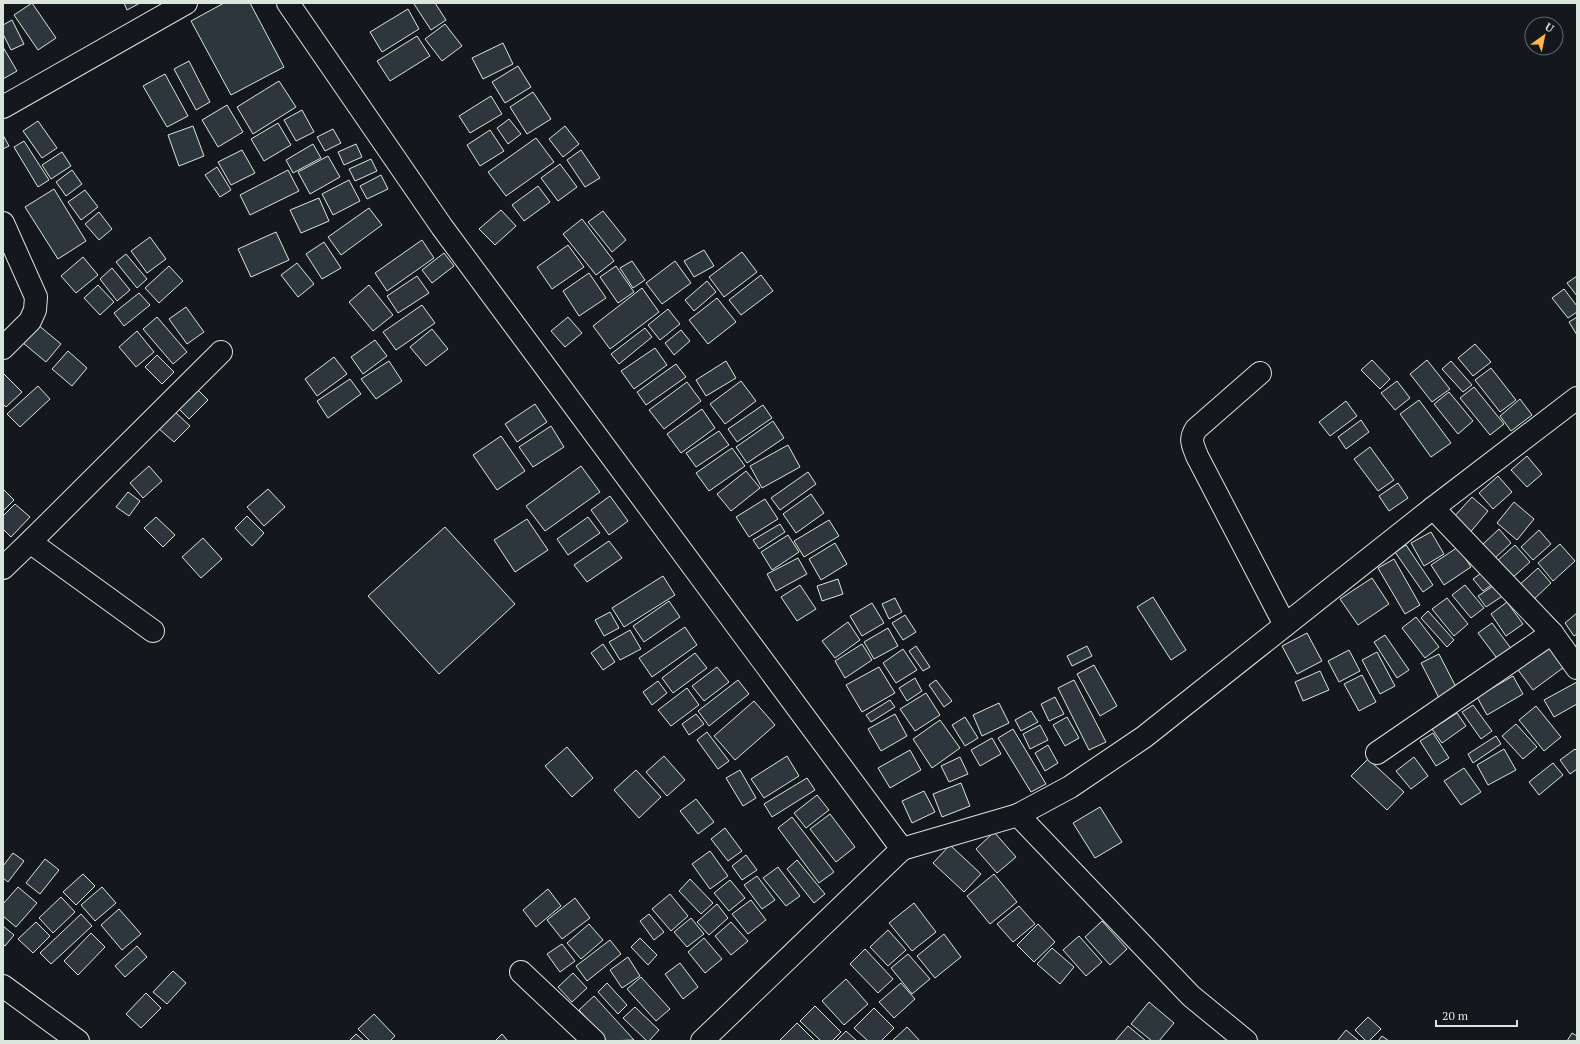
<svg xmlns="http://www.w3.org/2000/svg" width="1580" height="1044" viewBox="0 0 1580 1044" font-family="'PT Serif',serif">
	<rect width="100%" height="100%" fill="#14181c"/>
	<g fill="#2c363c" stroke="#d8e6dc">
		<path d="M32 3 56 38 38 50 14 15Z"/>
		<path d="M124 3H140L127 10Z"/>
		<path d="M224 3H250L284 67 231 95 191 21Z"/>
		<path d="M415 3H435L446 20 431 30 414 4Z"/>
		<path d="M408 9 419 29 382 52 370 32Z"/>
		<path d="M12 20 24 44 11 50 3 34V25Z"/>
		<path d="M445 24 462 46 442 61 425 39Z"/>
		<path d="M417 36 430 56 390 81 377 61Z"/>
		<path d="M503 43 513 64 483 79 472 58Z"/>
		<path d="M3 47 17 71 3 79Z"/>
		<path d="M189 61 210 102 196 110 174 69Z"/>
		<path d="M518 66 531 87 505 103 492 82Z"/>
		<path d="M165 74 188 116 167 127 143 86Z"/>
		<path d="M279 81 296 107 253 134 237 107Z"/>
		<path d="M533 92 551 119 527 134 510 107Z"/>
		<path d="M491 96 502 114 470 133 459 116Z"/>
		<path d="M227 105 243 132 218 147 202 120Z"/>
		<path d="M302 110 314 132 296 141 284 120Z"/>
		<path d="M509 119 521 134 508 144 497 128Z"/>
		<path d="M38 121 57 148 42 158 23 131Z"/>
		<path d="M278 123 291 145 264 161 251 139Z"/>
		<path d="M193 126 204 156 179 166 168 135Z"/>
		<path d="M565 126 579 144 563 157 549 139Z"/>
		<path d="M333 129 341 143 325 151 317 137Z"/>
		<path d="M490 130 504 151 480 166 467 145Z"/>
		<path d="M3 135 9 146 3 149Z"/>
		<path d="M536 138 554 162 506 196 488 172Z"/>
		<path d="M24 141 49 180 38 187 14 147Z"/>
		<path d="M313 144 321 158 293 173 286 160Z"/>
		<path d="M356 144 362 157 344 165 338 152Z"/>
		<path d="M242 150 255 173 231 185 218 162Z"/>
		<path d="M581 150 600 178 585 187 567 160Z"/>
		<path d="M62 152 71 166 51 179 42 165Z"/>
		<path d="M328 156 340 177 310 194 298 172Z"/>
		<path d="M371 159 377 171 355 181 349 169Z"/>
		<path d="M560 164 577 187 558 201 541 178Z"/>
		<path d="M217 167 231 190 220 197 205 175Z"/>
		<path d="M72 170 82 184 66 196 56 182Z"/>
		<path d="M288 170 299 191 250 215 240 195Z"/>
		<path d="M381 175 388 189 367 199 360 186Z"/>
		<path d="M349 180 360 201 333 215 322 194Z"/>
		<path d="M538 186 550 202 524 221 512 205Z"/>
		<path d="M54 189 86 241 58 259 25 207Z"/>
		<path d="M85 190 98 207 81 220 68 202Z"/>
		<path d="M319 198 329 221 301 233 290 210Z"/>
		<path d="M369 208 382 225 341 255 328 237Z"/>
		<path d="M501 210 516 226 495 245 479 229Z"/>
		<path d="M603 211 626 240 612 252 588 222Z"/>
		<path d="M99 212 112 229 99 240 85 224Z"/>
		<path d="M582 219 614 261 596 275 563 234Z"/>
		<path d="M276 232 289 260 251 277 238 249Z"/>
		<path d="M150 237 166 259 147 273 131 251Z"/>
		<path d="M422 240 434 258 387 291 375 273Z"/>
		<path d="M324 242 341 268 322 279 306 254Z"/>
		<path d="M568 245 584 267 552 289 537 267Z"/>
		<path d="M704 250 714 266 694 277 684 261Z"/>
		<path d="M742 252 757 272 724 297 709 277Z"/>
		<path d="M444 253 454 266 432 283 422 270Z"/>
		<path d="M126 254 147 279 137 288 116 262Z"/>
		<path d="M83 257 98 275 76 293 61 276Z"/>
		<path d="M632 261 645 280 633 288 620 268Z"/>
		<path d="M675 261 691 283 662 304 646 283Z"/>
		<path d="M297 263 314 284 298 297 281 275Z"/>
		<path d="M169 266 183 281 159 303 145 288Z"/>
		<path d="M616 266 634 292 618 303 600 277Z"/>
		<path d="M112 268 130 290 117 301 100 279Z"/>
		<path d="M589 273 606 298 579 316 563 291Z"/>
		<path d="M761 275 773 291 741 315 729 300Z"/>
		<path d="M417 276 429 293 398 313 387 296Z"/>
		<path d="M1577 276V296L1567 283Z"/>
		<path d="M707 281 716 292 694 311 685 300Z"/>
		<path d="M98 285 114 302 100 315 84 298Z"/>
		<path d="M369 285 393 315 373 331 349 302Z"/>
		<path d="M642 288 659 312 610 349 593 326Z"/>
		<path d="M1564 289 1577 306V312L1568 318 1552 298Z"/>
		<path d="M139 293 150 305 124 326 114 313Z"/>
		<path d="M717 298 736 322 708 344 689 320Z"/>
		<path d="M422 305 435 323 396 350 383 332Z"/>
		<path d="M186 307 204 332 187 344 169 319Z"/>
		<path d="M668 309 680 324 660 340 648 325Z"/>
		<path d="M157 317 187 352 173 364 143 329Z"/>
		<path d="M568 317 582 333 565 347 551 331Z"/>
		<path d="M1577 317V335L1569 322Z"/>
		<path d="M37 324 61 344 46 362 22 342Z"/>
		<path d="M645 328 652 337 619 364 611 354Z"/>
		<path d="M432 329 448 349 426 366 410 347Z"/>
		<path d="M681 330 690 341 674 355 665 343Z"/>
		<path d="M137 331 154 352 136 367 119 347Z"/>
		<path d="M375 340 387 356 363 374 351 357Z"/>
		<path d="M1475 344 1491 362 1473 376 1458 358Z"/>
		<path d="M655 348 667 365 634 389 621 371Z"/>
		<path d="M68 351 87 368 72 386 52 369Z"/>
		<path d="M157 355 174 372 162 384 145 367Z"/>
		<path d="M334 357 347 374 317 396 305 379Z"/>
		<path d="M1372 360 1390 379 1380 389 1361 370Z"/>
		<path d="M1427 360 1450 389 1432 402 1410 374Z"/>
		<path d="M389 361 402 381 376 399 361 379Z"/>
		<path d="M726 361 736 378 706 396 696 380Z"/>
		<path d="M1451 361 1472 385 1463 392 1442 369Z"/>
		<path d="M676 364 686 377 646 405 637 392Z"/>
		<path d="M1491 368 1516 400 1500 412 1475 380Z"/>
		<path d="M4 374 22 392 6 407 3 404V376Z"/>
		<path d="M350 379 361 394 328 418 317 401Z"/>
		<path d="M741 381 756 401 725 424 710 404Z"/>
		<path d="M1397 381 1410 398 1395 410 1381 393Z"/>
		<path d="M687 382 701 401 664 429 649 410Z"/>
		<path d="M38 386 50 399 20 427 7 414Z"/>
		<path d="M1474 387 1504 424 1490 435 1460 398Z"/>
		<path d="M197 389 208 400 189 419 178 408Z"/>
		<path d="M1449 392 1473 421 1458 434 1434 404Z"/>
		<path d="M1520 399 1532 415 1511 431 1500 416Z"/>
		<path d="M1419 400 1451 443 1431 457 1400 414Z"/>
		<path d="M1346 401 1357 416 1330 436 1319 422Z"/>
		<path d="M535 404 547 422 517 442 505 424Z"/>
		<path d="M763 405 772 418 737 442 728 429Z"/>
		<path d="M702 409 715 428 681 453 667 434Z"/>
		<path d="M174 411 190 426 174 442 158 428Z"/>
		<path d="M1361 420 1369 432 1346 449 1338 437Z"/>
		<path d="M773 421 784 438 747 463 736 447Z"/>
		<path d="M551 426 564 447 533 467 519 447Z"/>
		<path d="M719 431 729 445 696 467 686 453Z"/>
		<path d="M501 436 525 471 497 490 473 455Z"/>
		<path d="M788 445 800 467 762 488 750 466Z"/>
		<path d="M1370 447 1394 480 1378 491 1354 459Z"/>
		<path d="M732 448 745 466 709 491 696 473Z"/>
		<path d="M1527 456 1542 474 1527 487 1511 470Z"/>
		<path d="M149 466 162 481 143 498 130 483Z"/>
		<path d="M581 466 600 492 545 531 526 506Z"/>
		<path d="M746 471 760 488 731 511 717 494Z"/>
		<path d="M808 472 816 484 780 510 771 498Z"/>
		<path d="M1498 476 1512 492 1493 509 1479 493Z"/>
		<path d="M1398 483 1408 498 1389 511 1379 496Z"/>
		<path d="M3 489 14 500 3 511Z"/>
		<path d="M268 489 285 507 264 526 247 507Z"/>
		<path d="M128 492 140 501 129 516 116 507Z"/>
		<path d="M811 494 824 513 796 533 783 514Z"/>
		<path d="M610 496 628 521 609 535 591 510Z"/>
		<path d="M1472 497 1488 511 1468 535 1451 520Z"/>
		<path d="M765 499 778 519 749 537 736 517Z"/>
		<path d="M1514 502 1534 519 1517 540 1497 523Z"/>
		<path d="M15 504 30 517 11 537 3 529V516Z"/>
		<path d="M247 516 264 533 252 546 235 528Z"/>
		<path d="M156 517 175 535 163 547 144 528Z"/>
		<path d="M588 517 600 533 568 555 557 539Z"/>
		<path d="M527 519 548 550 515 572 494 540Z"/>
		<path d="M829 520 839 536 804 557 794 541Z"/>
		<path d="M780 524 785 532 759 549 753 540Z"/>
		<path d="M445 527 515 604 439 674 368 596Z"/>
		<path d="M1499 529 1511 543 1493 560 1481 546Z"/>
		<path d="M1539 530 1551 544 1533 560 1521 547Z"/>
		<path d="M1431 532 1444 554 1424 566 1411 543Z"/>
		<path d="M788 535 799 552 772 570 761 552Z"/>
		<path d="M203 538 222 559 201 578 182 557Z"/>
		<path d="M609 541 622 558 587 582 574 565Z"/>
		<path d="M835 543 847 564 821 580 809 559Z"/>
		<path d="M1560 544 1575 561 1553 581 1538 563Z"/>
		<path d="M1406 545 1433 585 1423 592 1395 552Z"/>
		<path d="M1515 545 1530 562 1511 579 1496 562Z"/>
		<path d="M1458 547 1471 567 1444 585 1431 565Z"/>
		<path d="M798 558 807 574 776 591 767 574Z"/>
		<path d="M1394 559 1420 605 1405 614 1378 568Z"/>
		<path d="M1538 568 1551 583 1531 602 1517 587Z"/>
		<path d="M1484 571 1493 584 1483 591 1473 579Z"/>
		<path d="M663 576 675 595 624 627 612 608Z"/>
		<path d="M1372 578 1389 604 1358 625 1340 599Z"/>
		<path d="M838 579 843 594 822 601 817 586Z"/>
		<path d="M1496 584 1504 595 1486 607 1478 596Z"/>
		<path d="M800 585 816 609 797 621 781 597Z"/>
		<path d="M1465 585 1484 608 1471 618 1452 595Z"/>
		<path d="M1153 597 1186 650 1171 660 1137 607Z"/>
		<path d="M895 598 902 612 889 619 882 604Z"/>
		<path d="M1447 598 1468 624 1454 636 1432 609Z"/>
		<path d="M669 601 680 617 644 642 633 626Z"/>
		<path d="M1507 602 1523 624 1506 636 1491 614Z"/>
		<path d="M872 603 884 623 862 636 850 616Z"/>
		<path d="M1428 611 1454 640 1447 647 1421 618Z"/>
		<path d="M610 612 619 628 604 636 595 620Z"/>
		<path d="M1577 613V634L1574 636 1565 623Z"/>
		<path d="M905 615 916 632 903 640 892 623Z"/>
		<path d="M1416 617 1439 647 1425 658 1402 628Z"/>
		<path d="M848 622 860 640 835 658 822 641Z"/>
		<path d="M1492 623 1513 651 1499 661 1478 633Z"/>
		<path d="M685 627 697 645 652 677 639 658Z"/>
		<path d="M888 628 898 646 874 659 864 642Z"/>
		<path d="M630 630 641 649 620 660 609 642Z"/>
		<path d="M1307 633 1322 661 1297 674 1282 646Z"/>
		<path d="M1385 635 1409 670 1397 678 1374 642Z"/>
		<path d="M1556 642 1571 662 1533 690 1518 670Z"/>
		<path d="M603 644 615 662 603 670 591 653Z"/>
		<path d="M862 644 872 660 845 678 835 661Z"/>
		<path d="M916 646 930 667 923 671 909 651Z"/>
		<path d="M1087 646 1092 656 1072 666 1067 656Z"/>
		<path d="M903 649 917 670 896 683 883 663Z"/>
		<path d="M1349 650 1360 671 1339 682 1328 661Z"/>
		<path d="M1377 652 1395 686 1380 694 1362 660Z"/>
		<path d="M695 653 707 668 673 693 662 678Z"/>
		<path d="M1439 654 1457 689 1439 698 1421 663Z"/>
		<path d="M1094 665 1117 706 1100 716 1077 674Z"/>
		<path d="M717 667 729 682 704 701 692 686Z"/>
		<path d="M879 667 895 693 862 712 846 685Z"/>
		<path d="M1320 671 1329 690 1303 701 1295 682Z"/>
		<path d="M1362 675 1376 702 1359 711 1344 684Z"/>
		<path d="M1513 676 1523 694 1487 715 1477 697Z"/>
		<path d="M915 678 922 691 907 701 899 688Z"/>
		<path d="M738 680 749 694 709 726 698 711Z"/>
		<path d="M936 680 952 701 944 707 929 685Z"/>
		<path d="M1074 680 1106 742 1089 750 1058 688Z"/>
		<path d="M658 681 667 693 652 705 643 692Z"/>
		<path d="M1577 682V704L1554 717 1544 700Z"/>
		<path d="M687 688 699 705 671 726 658 710Z"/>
		<path d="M926 693 940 715 915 731 900 709Z"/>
		<path d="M1055 697 1064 714 1049 721 1041 704Z"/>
		<path d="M890 700 895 707 871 722 866 715Z"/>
		<path d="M754 701 775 725 735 760 714 736Z"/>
		<path d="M999 703 1009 723 982 736 973 715Z"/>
		<path d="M1473 705 1492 731 1481 739 1462 712Z"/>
		<path d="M1536 706 1561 737 1544 751 1519 720Z"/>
		<path d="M1031 711 1038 722 1021 731 1015 720Z"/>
		<path d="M1457 713 1466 726 1442 743 1432 729Z"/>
		<path d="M696 714 704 724 689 735 682 724Z"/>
		<path d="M895 714 907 736 881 751 868 729Z"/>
		<path d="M965 717 978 738 965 746 952 725Z"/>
		<path d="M1067 717 1079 738 1065 746 1053 725Z"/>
		<path d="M940 720 960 748 932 768 913 739Z"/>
		<path d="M1516 724 1537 747 1523 759 1502 736Z"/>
		<path d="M1040 725 1048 740 1030 749 1023 734Z"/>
		<path d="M1013 729 1046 784 1031 792 998 738Z"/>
		<path d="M707 732 729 761 718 769 697 740Z"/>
		<path d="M1433 733 1449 758 1436 766 1420 741Z"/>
		<path d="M1496 736 1501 744 1473 763 1468 754Z"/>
		<path d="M992 738 1001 754 980 766 971 750Z"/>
		<path d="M1048 745 1058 763 1045 771 1035 753Z"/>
		<path d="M567 747 593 778 572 797 545 766Z"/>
		<path d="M1504 749 1516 770 1488 785 1477 765Z"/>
		<path d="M1575 749 1577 751V769L1570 774 1560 760Z"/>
		<path d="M910 750 921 770 890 788 878 768Z"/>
		<path d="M664 756 685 780 667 796 646 772Z"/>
		<path d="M787 756 799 776 764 798 751 779Z"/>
		<path d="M960 757 968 774 949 782 941 766Z"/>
		<path d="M1414 757 1428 776 1411 789 1396 771Z"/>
		<path d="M1368 759 1404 792 1387 810 1351 776Z"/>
		<path d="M1553 763 1563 775 1539 795 1529 782Z"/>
		<path d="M1464 768 1481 792 1461 805 1444 781Z"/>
		<path d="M636 770 661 797 639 818 614 790Z"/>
		<path d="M740 770 756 798 743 806 726 778Z"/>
		<path d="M807 778 815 790 772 817 764 804Z"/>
		<path d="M961 783 970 806 942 817 933 794Z"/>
		<path d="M924 791 935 812 912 823 902 801Z"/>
		<path d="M817 795 829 810 806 828 794 813Z"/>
		<path d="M696 799 714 822 698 834 680 811Z"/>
		<path d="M1100 807 1122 842 1095 858 1073 823Z"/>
		<path d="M830 814 855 847 836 862 810 829Z"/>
		<path d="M792 817 834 872 819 883 778 828Z"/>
		<path d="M725 828 742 851 728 861 711 839Z"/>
		<path d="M994 832 1016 857 997 873 976 849Z"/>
		<path d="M950 845 981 874 964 892 933 863Z"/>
		<path d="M710 851 728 876 710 889 692 864Z"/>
		<path d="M13 853 24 861 8 882 3 878V866Z"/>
		<path d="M746 855 757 870 742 880 732 866Z"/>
		<path d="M45 859 59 870 40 894 26 883Z"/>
		<path d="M797 860 825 894 814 903 787 869Z"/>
		<path d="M778 867 800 896 786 906 763 878Z"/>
		<path d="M83 874 95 886 76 905 63 892Z"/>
		<path d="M994 874 1017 902 990 924 967 896Z"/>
		<path d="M757 876 775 900 762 909 744 885Z"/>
		<path d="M690 879 713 903 701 914 679 891Z"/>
		<path d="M730 880 745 898 729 911 714 893Z"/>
		<path d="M18 887 37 903 16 927 3 916V904Z"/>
		<path d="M102 887 116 903 95 921 81 905Z"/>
		<path d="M548 889 561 906 536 927 523 910Z"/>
		<path d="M670 894 688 916 671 931 652 909Z"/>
		<path d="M61 897 75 912 53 933 39 918Z"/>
		<path d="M575 898 590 918 562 939 547 920Z"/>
		<path d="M751 900 766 920 748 934 732 914Z"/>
		<path d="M914 903 936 932 912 951 889 923Z"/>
		<path d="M717 904 728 918 709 935 697 922Z"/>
		<path d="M1019 906 1035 924 1013 942 997 924Z"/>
		<path d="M119 909 141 934 122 950 101 925Z"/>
		<path d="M81 914 92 926 51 964 40 953Z"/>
		<path d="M649 914 664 932 654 940 640 921Z"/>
		<path d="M691 918 704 934 687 947 674 932Z"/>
		<path d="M1102 921 1127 949 1110 965 1085 937Z"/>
		<path d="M36 922 50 936 33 953 18 939Z"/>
		<path d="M731 922 748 941 731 955 715 936Z"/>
		<path d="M589 924 603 940 581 959 567 943Z"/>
		<path d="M1038 924 1055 942 1034 962 1017 945Z"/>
		<path d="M3 926 14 935 5 946 3 944Z"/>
		<path d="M888 930 906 950 888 966 870 947Z"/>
		<path d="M91 933 105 947 78 975 64 961Z"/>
		<path d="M944 934 961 957 935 978 917 956Z"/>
		<path d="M1079 936 1102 962 1086 976 1063 950Z"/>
		<path d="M640 938 657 955 648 965 631 947Z"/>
		<path d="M704 938 722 959 705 973 688 952Z"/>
		<path d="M610 940 621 954 587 981 576 966Z"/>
		<path d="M562 944 575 961 560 972 547 954Z"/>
		<path d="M137 946 147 957 125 977 115 966Z"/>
		<path d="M1052 948 1074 967 1060 984 1037 964Z"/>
		<path d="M865 949 893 979 878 993 850 964Z"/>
		<path d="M908 954 930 979 912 994 891 968Z"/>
		<path d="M628 957 640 976 622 988 610 970Z"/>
		<path d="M680 963 698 987 683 999 665 974Z"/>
		<path d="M173 971 186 983 167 1004 153 992Z"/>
		<path d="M573 973 587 988 572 1002 558 987Z"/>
		<path d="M641 977 670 1009 656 1021 627 989Z"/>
		<path d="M846 979 868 1004 844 1025 822 1001Z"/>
		<path d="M607 983 627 1005 618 1014 598 992Z"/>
		<path d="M901 983 915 999 894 1018 879 1002Z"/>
		<path d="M146 993 161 1008 141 1028 126 1014Z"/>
		<path d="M594 996 634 1040 607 1041 579 1010Z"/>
		<path d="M1149 1002 1174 1023 1159 1041H1152L1131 1024Z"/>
		<path d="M815 1006 841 1032 832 1041H821L800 1021Z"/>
		<path d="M635 1007 659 1030 649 1041H647L623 1018Z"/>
		<path d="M874 1008 894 1028 881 1041H868L854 1028Z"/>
		<path d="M374 1014 395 1036 390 1041H370L358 1029Z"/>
		<path d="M1368 1017 1381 1029 1369 1041H1366L1355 1030Z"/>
		<path d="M797 1023 815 1041H779Z"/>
		<path d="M1128 1026 1146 1041H1115Z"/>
		<path d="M907 1027 920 1041H892Z"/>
		<path d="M1346 1030 1358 1040V1041H1337Z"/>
		<path d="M846 1031 857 1041H836Z"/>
		<path d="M1572 1033 1577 1036V1041H1567Z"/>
		<path d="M356 1034 364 1041H349Z"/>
		<path d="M502 1034 508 1041H495Z"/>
		<path d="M1382 1036 1389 1041H1378Z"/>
	</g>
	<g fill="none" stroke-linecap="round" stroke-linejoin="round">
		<defs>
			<g id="minor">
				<path d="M288 3 442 227 902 849 702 1041"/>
				<path d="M3 107 186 3"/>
				<path d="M3 223 36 297 35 310 30 321 3 348"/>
				<path d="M1260 373 1196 429C1189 440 1193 445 1197 456L1285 625"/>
				<path d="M1433 508 1552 633 1577 668"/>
				<path d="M30 542 153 631"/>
				<path d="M3 568 30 542 221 352"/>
				<path d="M1377 753 1552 633"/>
				<path d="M1018 815 1191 996 1246 1041"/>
				<path d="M902 849 1018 815 1070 787 1144 737 1433 508 1577 398"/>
				<path d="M521 972 594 1041"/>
				<path d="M3 986 78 1041"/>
			</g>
		</defs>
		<use href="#minor" stroke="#d8e6dc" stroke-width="24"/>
		<use href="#minor" stroke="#14181c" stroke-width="22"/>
	</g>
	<rect width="1580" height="1044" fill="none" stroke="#d8e6dc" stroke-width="8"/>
	<g transform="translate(1544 36) rotate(33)"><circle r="19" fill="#14181c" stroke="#626a69"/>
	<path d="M0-3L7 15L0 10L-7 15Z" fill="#ffb74d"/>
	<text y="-6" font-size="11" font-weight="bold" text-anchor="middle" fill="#d8e6dc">U</text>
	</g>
	<path d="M1436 1020v6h81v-6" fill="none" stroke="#d8e6dc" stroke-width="2"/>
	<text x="1442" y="1020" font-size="12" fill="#d8e6dc" stroke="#14181c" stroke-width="3" paint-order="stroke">20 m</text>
</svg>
